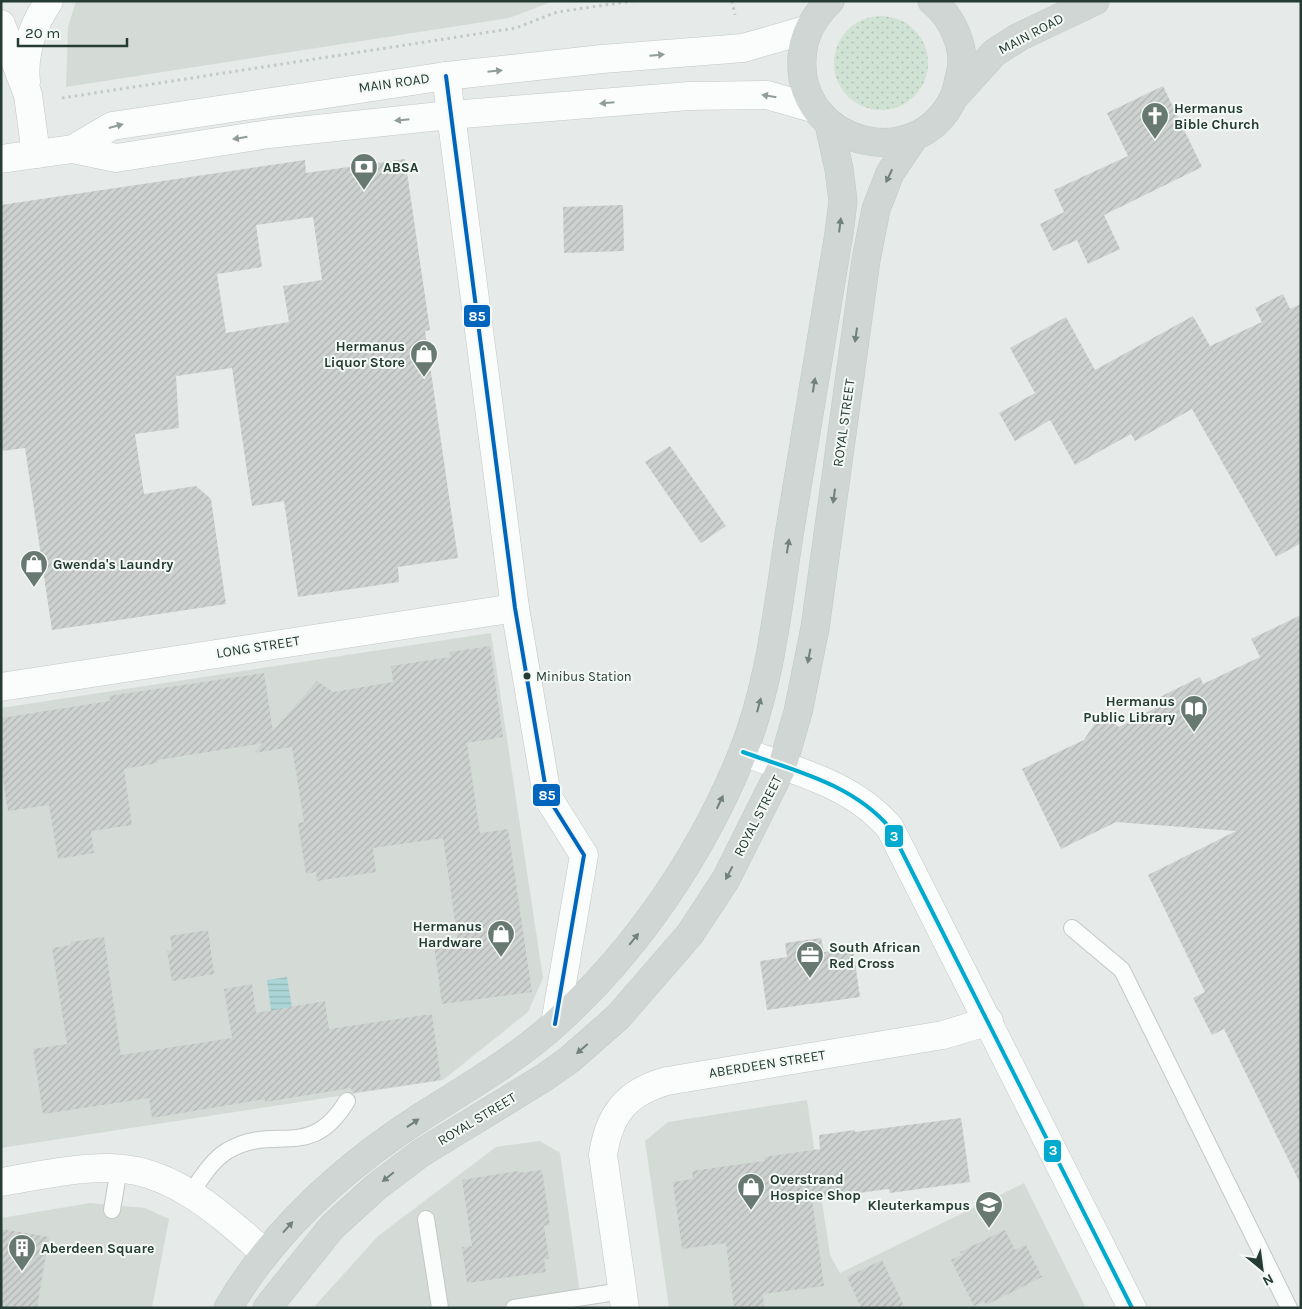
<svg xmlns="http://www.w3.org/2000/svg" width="1302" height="1309" viewBox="0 0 1302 1309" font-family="Karla,sans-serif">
	<defs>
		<pattern id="grass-dots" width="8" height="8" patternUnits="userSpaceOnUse" patternTransform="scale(1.25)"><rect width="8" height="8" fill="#d0e2d4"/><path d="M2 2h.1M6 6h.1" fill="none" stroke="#b2c3b6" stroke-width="1.8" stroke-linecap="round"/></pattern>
		<pattern id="water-rules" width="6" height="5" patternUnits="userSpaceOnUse" patternTransform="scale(1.25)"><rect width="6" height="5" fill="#aad4d5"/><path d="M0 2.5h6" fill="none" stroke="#92b7b7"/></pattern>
		<pattern id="building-hatch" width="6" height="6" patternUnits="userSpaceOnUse" patternTransform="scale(1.25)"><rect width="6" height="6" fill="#cdd1cf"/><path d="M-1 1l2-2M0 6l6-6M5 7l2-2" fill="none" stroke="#b0b4b2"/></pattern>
	</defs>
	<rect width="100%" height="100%" fill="#e6eae8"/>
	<g fill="#d4dbd7">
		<path d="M76 1H554L509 18 66 87 68 27Z"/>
		<path d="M491 633 543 978 528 1012 443 1080 1 1148V708Z"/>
		<path d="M807 1100 830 1255 840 1273 1024 1183 1086 1308H669L645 1141 668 1122Z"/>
		<path d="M540 1141 560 1153 582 1308H313L378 1236 496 1147Z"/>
		<path d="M90 1203 145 1208 169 1219 152 1308H1V1218Z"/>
	</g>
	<circle fill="url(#grass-dots)" cx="881" cy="63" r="47"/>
	<path fill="url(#water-rules)" d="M287 977 294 1020 273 1024 267 980Z"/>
	<g fill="url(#building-hatch)" fill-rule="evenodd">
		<path d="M1163 86 1202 167 1104 215 1120 249 1088 264 1077 240 1053 251 1040 224 1064 212 1054 190 1128 156 1107 113Z"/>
		<path d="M405 159 430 330 425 331 458 558 398 567 399 582 298 597 284 501 252 506 232 368 176 376 179 428 135 434 144 494 196 486 211 499 226 604 52 630 25 448 1 451V205L305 160 306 173ZM313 217 322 280 283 286 289 322 226 333 217 274 262 267 256 225Z"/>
		<path d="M623 205 624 251 564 253 563 207Z"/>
		<path d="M1283 294 1290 309 1301 304V543L1276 557 1192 409 1135 441 1131 434 1075 465 1050 420 1015 441 999 413 1035 393 1010 348 1066 317 1095 370 1193 316 1210 346 1262 322 1255 308Z"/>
		<path d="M670 446 726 526 701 543 645 462Z"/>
		<path d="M1301 615V1185L1224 1029 1212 1035 1193 998 1205 992 1148 875 1236 831 1116 822 1061 849 1022 769 1084 740 1101 714 1119 727 1159 706 1156 699 1200 677 1203 684 1260 657 1251 639Z"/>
		<path d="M490 646 503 737 467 743 480 833 508 829 532 992 442 1004 434 945 458 942 443 838 373 848 376 872 317 881 316 872 306 874 298 823 304 822 292 747 254 753 263 743 158 760V763L124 769 132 825 91 831 94 853 58 859 49 805 8 811 1 768V718L110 701 109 696 264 673 273 731 317 681 333 692 393 682 391 666 450 657V652Z"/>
		<path d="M208 930 214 974 172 981 167 951 172 950 170 936Z"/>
		<path d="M104 937 121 1055 232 1038 224 989 252 984 256 1013 325 1001 329 1029 432 1014 441 1080 353 1093 351 1088 265 1102V1099L152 1118 149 1098 43 1114 33 1049 67 1044 52 948 71 945V942Z"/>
		<path d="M821 938 824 952 853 948 860 997 767 1010 760 961 787 957 785 943Z"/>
		<path d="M961 1118 970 1182 890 1193 889 1189 812 1199 824 1286 763 1294 764 1308H734L726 1243 682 1249 673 1182 693 1179 692 1171 764 1161V1157L820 1149 819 1135 855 1130V1132Z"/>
		<path d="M542 1170 550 1225 544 1226 549 1259H544L546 1272 467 1283 462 1247 472 1246 462 1180 518 1171V1173Z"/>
		<path d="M1 1229 49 1237 37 1308H1Z"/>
		<path d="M1005 1230 1015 1250 1026 1245 1042 1277 986 1305 984 1301 974 1306 951 1260 962 1255 960 1252Z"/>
		<path d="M882 1260 905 1308H861L847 1277Z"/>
	</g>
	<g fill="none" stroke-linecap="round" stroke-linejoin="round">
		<defs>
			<g id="lane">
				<path d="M1072 928 1122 970 1289 1308"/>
				<path d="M190 1194C201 1179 211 1161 227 1151 276 1122 309 1163 347 1101"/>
				<path d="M112 1210 119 1168"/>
				<path d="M426 1219 440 1308"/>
				<path d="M514 1308 622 1291"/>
			</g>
			<g id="street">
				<path d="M1 24 28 95 36 154"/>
				<path d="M446 76 515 608 547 796 584 855 555 1024"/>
				<path d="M26 82C23 53 33 25 49 1"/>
				<path d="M1 687 515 608"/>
				<path d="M743 752C795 771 853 784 890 828L1132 1308"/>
				<path d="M1 1182C36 1176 72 1168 107 1168 171 1167 220 1214 265 1253"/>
				<path d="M625 1308 603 1155C609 1114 627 1092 667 1081L943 1035 989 1021"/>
			</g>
			<g id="secondary">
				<path d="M73 149 112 126 446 76 602 59 743 48 809 29"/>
				<path d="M1 159 73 149 116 158 269 134 450 115 689 96 767 95 816 109"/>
			</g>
			<g id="primary">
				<path d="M830 1C814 16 803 36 802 58 797 145 917 176 954 97 957 91 958 82 960 75 967 49 953 18 932 1"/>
				<path d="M957 94 994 53 1019 37 1095 1"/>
				<path d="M228 1308C274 1230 345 1166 421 1117 468 1087 514 1061 555 1024 637 950 702 854 743 752 771 682 778 604 790 529 806 430 823 332 839 233L843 201 839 169 829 124"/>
				<path d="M267 1308 332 1227 376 1187 421 1153 545 1077 569 1060 618 1017 690 934 726 879 782 767 798 712 815 628 866 260 876 209 890 173 915 136"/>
			</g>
		</defs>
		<use href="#lane" stroke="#c3c7c5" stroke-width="18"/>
		<use href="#street" stroke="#c3c7c5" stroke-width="29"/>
		<use href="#secondary" stroke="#c2c8c5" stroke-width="29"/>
		<use href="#primary" stroke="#c2c9c6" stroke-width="29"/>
		<g stroke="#c2cac6" stroke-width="3" stroke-dasharray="2.5 4" stroke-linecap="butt">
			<path d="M732 1 735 15"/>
			<path d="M62 98 516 28 557 12 633 1"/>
		</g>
		<use href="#lane" stroke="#fbfcfc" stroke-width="16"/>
		<use href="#street" stroke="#fbfcfc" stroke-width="28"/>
		<use href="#secondary" stroke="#fbfcfc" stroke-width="28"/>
		<use href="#primary" stroke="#cfd6d3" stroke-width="28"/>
		<defs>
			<path id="bus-1" d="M446 76 515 608 547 796 584 855 555 1024"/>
			<path id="bus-2" d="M743 752C795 771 853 784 890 828L1132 1308"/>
		</defs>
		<use href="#bus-1" stroke="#f4f9f6" stroke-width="8"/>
		<use href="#bus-2" stroke="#f4f9f6" stroke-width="8"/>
		<use href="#bus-1" stroke="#0065bd" stroke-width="4"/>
		<use href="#bus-2" stroke="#00a9ce" stroke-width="4"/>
	</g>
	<defs><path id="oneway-solid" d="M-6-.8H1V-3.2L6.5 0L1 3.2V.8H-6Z" transform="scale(1.25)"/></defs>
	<g fill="#909c98">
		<use href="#oneway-solid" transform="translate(657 55) rotate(-5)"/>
		<use href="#oneway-solid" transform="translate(495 71) rotate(-6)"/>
		<use href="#oneway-solid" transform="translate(769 96) rotate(-170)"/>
		<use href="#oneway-solid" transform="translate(607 103) rotate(175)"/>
		<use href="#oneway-solid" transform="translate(402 120) rotate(174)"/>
		<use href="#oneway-solid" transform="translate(116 126) rotate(-15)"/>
		<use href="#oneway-solid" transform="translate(240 138) rotate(171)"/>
	</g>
	<g fill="#71817b">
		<use href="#oneway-solid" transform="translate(889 176) rotate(115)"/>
		<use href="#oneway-solid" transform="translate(840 225) rotate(-83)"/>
		<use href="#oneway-solid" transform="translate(856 335) rotate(98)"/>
		<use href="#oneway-solid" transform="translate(814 385) rotate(-81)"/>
		<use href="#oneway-solid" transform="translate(834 496) rotate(98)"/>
		<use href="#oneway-solid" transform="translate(788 546) rotate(-81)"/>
		<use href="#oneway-solid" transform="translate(809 656) rotate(101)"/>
		<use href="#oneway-solid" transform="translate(759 705) rotate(-75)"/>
		<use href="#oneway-solid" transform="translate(720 802) rotate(-65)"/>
		<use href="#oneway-solid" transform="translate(729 873) rotate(118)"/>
		<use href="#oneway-solid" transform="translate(634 939) rotate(-51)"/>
		<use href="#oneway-solid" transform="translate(582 1049) rotate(139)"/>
		<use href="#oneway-solid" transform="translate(413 1123) rotate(-34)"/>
		<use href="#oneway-solid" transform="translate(388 1177) rotate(141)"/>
		<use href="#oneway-solid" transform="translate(288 1227) rotate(-48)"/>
	</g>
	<defs>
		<symbol id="church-pin" viewBox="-11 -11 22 30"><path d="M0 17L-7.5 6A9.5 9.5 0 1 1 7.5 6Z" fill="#687972" stroke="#f4f9f6"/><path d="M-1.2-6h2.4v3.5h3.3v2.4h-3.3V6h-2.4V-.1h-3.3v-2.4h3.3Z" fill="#fff"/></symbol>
		<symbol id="bank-pin" viewBox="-11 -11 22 30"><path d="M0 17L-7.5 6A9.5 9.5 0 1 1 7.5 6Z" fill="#687972" stroke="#f4f9f6"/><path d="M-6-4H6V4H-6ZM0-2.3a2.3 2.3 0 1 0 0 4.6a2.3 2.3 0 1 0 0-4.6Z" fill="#fff"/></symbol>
		<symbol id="shop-pin" viewBox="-11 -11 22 30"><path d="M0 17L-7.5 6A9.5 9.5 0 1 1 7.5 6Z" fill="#687972" stroke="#f4f9f6"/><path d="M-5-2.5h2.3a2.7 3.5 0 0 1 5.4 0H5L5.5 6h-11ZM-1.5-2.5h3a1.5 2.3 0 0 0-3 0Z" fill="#fff"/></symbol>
		<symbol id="library-pin" viewBox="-11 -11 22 30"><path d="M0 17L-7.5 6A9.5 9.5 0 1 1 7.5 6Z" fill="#687972" stroke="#f4f9f6"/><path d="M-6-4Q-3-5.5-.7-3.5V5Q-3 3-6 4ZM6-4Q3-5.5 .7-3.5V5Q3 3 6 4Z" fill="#fff"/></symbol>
		<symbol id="office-pin" viewBox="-11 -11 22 30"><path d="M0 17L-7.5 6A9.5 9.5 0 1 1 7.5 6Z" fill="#687972" stroke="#f4f9f6"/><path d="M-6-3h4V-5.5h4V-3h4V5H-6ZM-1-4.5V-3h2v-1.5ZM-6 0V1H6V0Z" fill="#fff"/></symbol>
		<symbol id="school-pin" viewBox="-11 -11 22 30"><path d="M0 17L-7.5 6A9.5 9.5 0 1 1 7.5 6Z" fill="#687972" stroke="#f4f9f6"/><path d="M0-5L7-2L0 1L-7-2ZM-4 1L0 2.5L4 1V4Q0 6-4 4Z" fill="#fff"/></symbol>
		<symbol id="building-pin" viewBox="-11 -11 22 30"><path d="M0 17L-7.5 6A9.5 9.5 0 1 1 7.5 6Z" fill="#687972" stroke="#f4f9f6"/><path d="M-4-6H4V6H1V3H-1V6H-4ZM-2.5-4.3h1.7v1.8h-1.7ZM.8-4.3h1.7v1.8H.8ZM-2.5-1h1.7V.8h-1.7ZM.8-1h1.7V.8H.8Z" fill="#fff"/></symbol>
	</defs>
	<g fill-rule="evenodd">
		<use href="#church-pin" x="1139" y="100" width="32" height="43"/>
		<use href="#bank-pin" x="348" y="151" width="32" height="43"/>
		<use href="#shop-pin" x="408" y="338" width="32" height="43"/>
		<use href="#shop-pin" x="18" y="548" width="32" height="43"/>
		<use href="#library-pin" x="1178" y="693" width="32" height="43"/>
		<use href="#shop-pin" x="485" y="918" width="32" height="43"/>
		<use href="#office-pin" x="794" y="939" width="32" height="43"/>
		<use href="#shop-pin" x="735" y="1171" width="32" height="43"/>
		<use href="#school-pin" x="973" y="1189" width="32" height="43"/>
		<use href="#building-pin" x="6" y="1232" width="32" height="43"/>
	</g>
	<circle fill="#243c33" stroke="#f4f9f6" stroke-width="2" cx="527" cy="676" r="4.5"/>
	<g text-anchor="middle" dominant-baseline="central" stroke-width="4" stroke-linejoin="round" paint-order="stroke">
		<g font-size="13" fill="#243c33" stroke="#f4f9f6" text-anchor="start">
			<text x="536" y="676">Minibus Station</text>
		</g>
		<g font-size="14" fill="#243c33" stroke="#f4f9f6">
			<text transform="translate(1031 34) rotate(-28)">MAIN ROAD</text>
			<text transform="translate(394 83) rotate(-8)">MAIN ROAD</text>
			<text transform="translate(844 423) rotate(-82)">ROYAL STREET</text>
			<text transform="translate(258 647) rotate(-9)">LONG STREET</text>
			<text transform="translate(758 816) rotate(-63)">ROYAL STREET</text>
			<text transform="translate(767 1064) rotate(-9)">ABERDEEN STREET</text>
			<text transform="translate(477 1119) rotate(-31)">ROYAL STREET</text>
		</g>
		<g font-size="14" font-weight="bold" fill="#243c33" stroke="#f4f9f6" text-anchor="start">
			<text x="1174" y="108">Hermanus<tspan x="1174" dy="16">Bible Church</tspan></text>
			<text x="383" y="167">ABSA</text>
			<text x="405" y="346" text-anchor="end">Hermanus<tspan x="405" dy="16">Liquor Store</tspan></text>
			<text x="53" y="564">Gwenda's Laundry</text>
			<text x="1175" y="701" text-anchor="end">Hermanus<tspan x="1175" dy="16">Public Library</tspan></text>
			<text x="482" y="926" text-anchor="end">Hermanus<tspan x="482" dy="16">Hardware</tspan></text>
			<text x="829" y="947">South African<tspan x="829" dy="16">Red Cross</tspan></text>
			<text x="770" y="1179">Overstrand<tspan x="770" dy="16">Hospice Shop</tspan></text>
			<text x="970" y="1205" text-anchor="end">Kleuterkampus</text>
			<text x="41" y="1248">Aberdeen Square</text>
		</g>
	</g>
	<g stroke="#f4f9f6" stroke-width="2">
		<rect x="463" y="304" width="28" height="24" rx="5" fill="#0065bd"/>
		<rect x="532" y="783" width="29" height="24" rx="5" fill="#0065bd"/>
		<rect x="884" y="824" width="20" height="24" rx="5" fill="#00a9ce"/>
		<rect x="1043" y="1139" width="19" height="24" rx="5" fill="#00a9ce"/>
	</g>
	<g font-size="14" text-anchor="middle" font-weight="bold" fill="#fff">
		<text x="477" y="321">85</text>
		<text x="547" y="800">85</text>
		<text x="894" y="841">3</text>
		<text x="1053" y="1155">3</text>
	</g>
	<rect width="1302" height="1309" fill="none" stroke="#243c33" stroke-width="5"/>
	<g transform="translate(1262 1269) rotate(151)" stroke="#f4f9f6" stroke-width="4" paint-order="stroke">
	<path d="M0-4L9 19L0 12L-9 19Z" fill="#243c33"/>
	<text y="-8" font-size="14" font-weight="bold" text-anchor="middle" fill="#243c33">N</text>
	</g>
	<path d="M18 38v8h109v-8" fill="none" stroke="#243c33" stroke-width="2.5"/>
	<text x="25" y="38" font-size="15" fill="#243c33" stroke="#f4f9f6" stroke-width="4" paint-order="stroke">20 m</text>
</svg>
